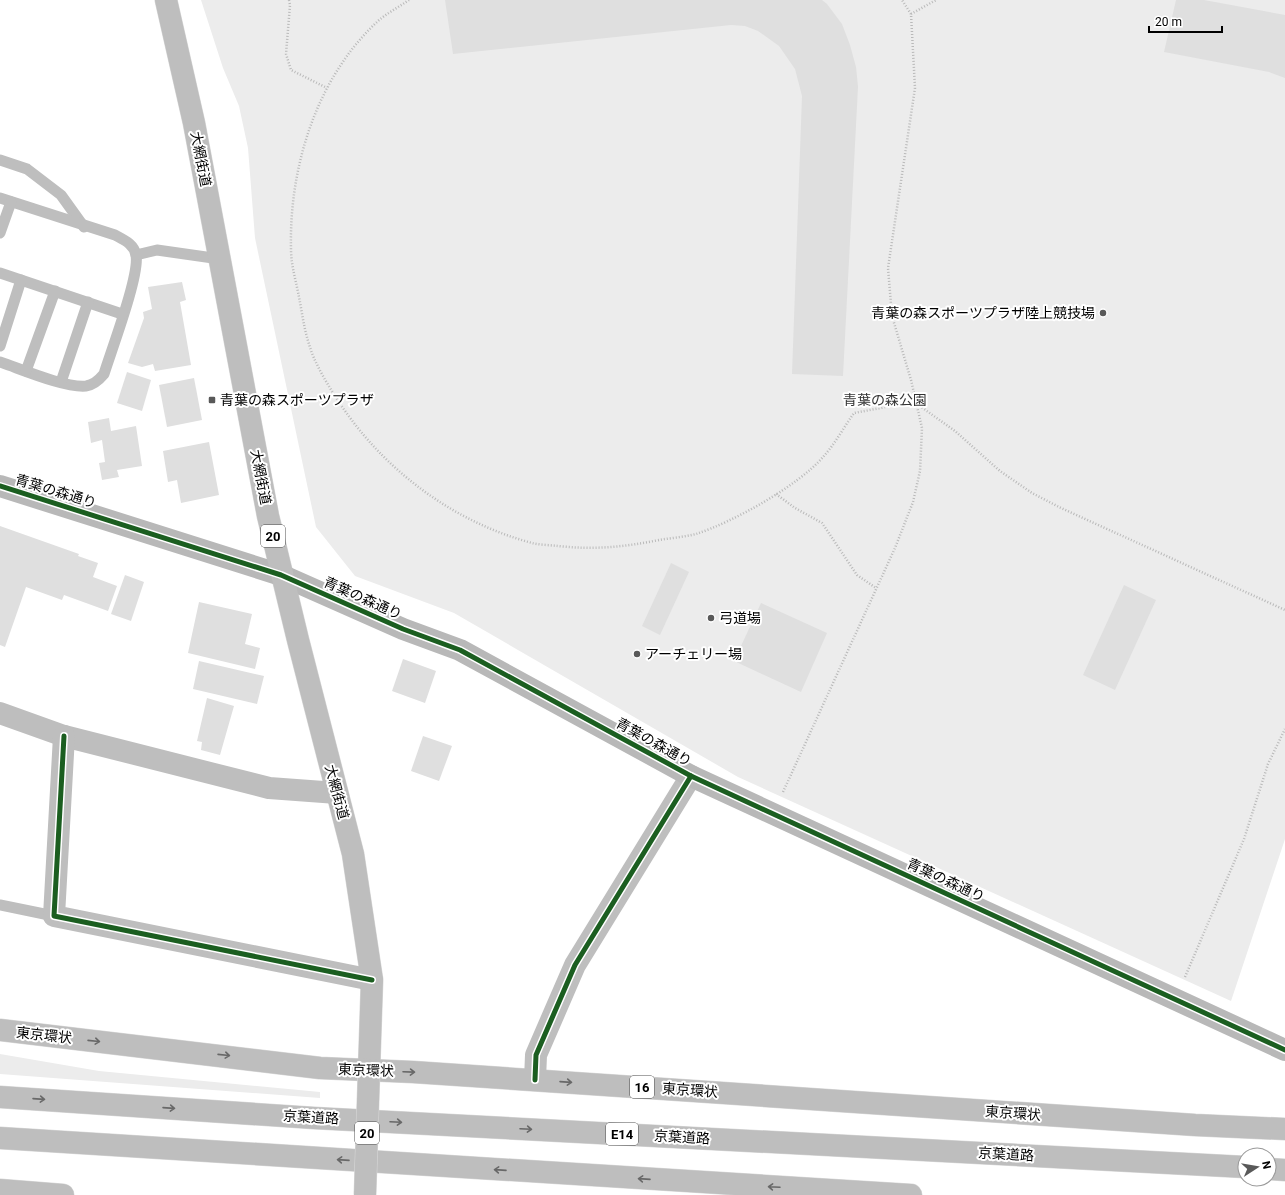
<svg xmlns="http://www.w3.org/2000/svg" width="1285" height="1195" viewBox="0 0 1285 1195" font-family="Roboto,'Noto Sans JP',sans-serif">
	<rect width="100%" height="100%" fill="#fff"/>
	<g fill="#ececec">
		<path d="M201 0H1285V839L1231 1001 738 777 454 613 355 576 316 527 255 238 248 148 239 106 223 68Z"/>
		<path d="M0 1054 99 1071 320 1092V1098L0 1074Z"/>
	</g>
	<g fill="#dfdfdf">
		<path d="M445 0H822L827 4 842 24 850 45 856 67 858 87 843 376 792 374 802 96 795 69 779 46 758 31 745 26 731 25 453 54Z"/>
		<path d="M1176 0H1204L1285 15V78L1269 72 1164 52Z"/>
		<path d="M182 282 186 300 180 302 191 365 155 371 153 364 142 367 128 363 144 318 143 312 152 309 148 287Z"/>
		<path d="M127 372 151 380 142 411 117 403Z"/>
		<path d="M194 378 202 420 167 427 159 385Z"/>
		<path d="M109 418 111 431 136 426 142 466 117 470 119 477 102 480 99 463 105 462 102 440 91 443 88 422Z"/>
		<path d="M209 442 219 495 181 503 177 480 168 482 163 451Z"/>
		<path d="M0 526 79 554 78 556 98 563 93 577 117 586 108 611 64 595 62 600 26 587 5 647 0 645Z"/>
		<path d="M671 563 689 572 660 635 642 626Z"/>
		<path d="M125 575 144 582 131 621 111 614Z"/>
		<path d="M1124 585 1156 600 1115 690 1083 675Z"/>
		<path d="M199 602 252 614 245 644 260 648 255 669 188 653Z"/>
		<path d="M761 603 827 633 801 692 734 661Z"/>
		<path d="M403 659 436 671 425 703 392 691Z"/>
		<path d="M199 661 264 676 257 704 193 689Z"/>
		<path d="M207 698 234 706 220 755 201 750 202 742 197 741Z"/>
		<path d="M423 736 452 746 439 781 411 771Z"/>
	</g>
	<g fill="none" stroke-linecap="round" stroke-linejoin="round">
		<defs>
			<path id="primary" d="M166 0 194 123 268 516 298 640 353 854 372 980 369 1071"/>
			<g id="highway">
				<path d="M0 1030 320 1068 413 1072 1195 1125 1285 1129"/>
				<path d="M0 1097 314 1118 1245 1167"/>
				<path d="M0 1138 911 1195"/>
				<path d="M1269 1169 1285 1170"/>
				<path d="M0 1190 63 1195"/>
			</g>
		</defs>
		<use href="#primary" stroke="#dbdbdb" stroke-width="23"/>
		<use href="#highway" stroke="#dbdbdb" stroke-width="23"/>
		<g stroke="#b9b9b9" stroke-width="2.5" stroke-dasharray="1 2" stroke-linecap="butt">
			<path d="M289 0 290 5 286 54 291 70 327 88"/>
			<path d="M409 0C399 7 387 13 378 21 316 78 289 168 291 249 291 265 296 281 299 297 302 312 304 329 309 344 314 362 325 380 335 396 380 467 450 521 532 543 540 545 550 545 558 546 594 550 624 547 659 540 671 538 684 537 696 534 733 522 798 486 823 457 835 444 844 427 854 413L902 404H917L955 431 1000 471 1032 493 1061 508 1285 610"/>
			<path d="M911 14 936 0"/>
			<path d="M776 494 795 508 822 523 857 575 876 588"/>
			<path d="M783 792 895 548 913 502 920 471 922 428 911 380 892 316 888 268 915 88 911 14 902 0"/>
			<path d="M1185 977 1244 839 1268 764 1285 729"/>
		</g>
		<g stroke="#bebebe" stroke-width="11">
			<path d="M0 160 27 169 61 195 84 227"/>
			<path d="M0 198 115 235C124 240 134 244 136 255 140 275 111 351 104 374 99 380 94 385 86 386 65 388 21 369 0 362"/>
			<path d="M0 233 11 202"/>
			<path d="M136 255 157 250 220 259"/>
			<path d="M0 273 122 314"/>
			<path d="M0 346 21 280"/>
			<path d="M26 371 55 291"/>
			<path d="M61 382 88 302"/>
			<path d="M0 905 54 916"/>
		</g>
		<g stroke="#bebebe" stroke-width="22">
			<path d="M0 713 64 736 269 788 337 793"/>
			<path d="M64 736 54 916 372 980"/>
			<path d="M535 1080 536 1055 575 965 691 776"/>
		</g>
		<path stroke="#b8b8b8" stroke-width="22" d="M0 486 281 575 403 629 460 650 691 776 1285 1050"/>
		<use href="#primary" stroke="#bebebe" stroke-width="22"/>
		<use href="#highway" stroke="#bebebe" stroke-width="22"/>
		<defs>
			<path id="primary-bridge" d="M365 1195 369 1071"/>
		</defs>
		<use href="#primary-bridge" stroke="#dbdbdb" stroke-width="23" stroke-linecap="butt"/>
		<use href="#primary-bridge" stroke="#bebebe" stroke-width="22"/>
		<defs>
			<g id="cycleway">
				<path d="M0 486 281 575 403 629 460 650 691 776 1285 1050"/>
				<path d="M64 736 54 916 372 980"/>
				<path d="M535 1080 536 1055 575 965 691 776"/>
			</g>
		</defs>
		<use href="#cycleway" stroke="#fff" stroke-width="8"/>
		<use href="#cycleway" stroke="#1b5e20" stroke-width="5"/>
	</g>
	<defs><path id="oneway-shaft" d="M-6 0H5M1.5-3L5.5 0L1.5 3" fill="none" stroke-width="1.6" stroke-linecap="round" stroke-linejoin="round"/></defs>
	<g stroke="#686868">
		<use href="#oneway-shaft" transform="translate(94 1041) rotate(6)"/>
		<use href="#oneway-shaft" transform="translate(224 1055) rotate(6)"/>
		<use href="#oneway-shaft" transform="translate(409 1072) rotate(2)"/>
		<use href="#oneway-shaft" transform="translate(566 1082) rotate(4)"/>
		<use href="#oneway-shaft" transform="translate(39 1099) rotate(4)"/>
		<use href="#oneway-shaft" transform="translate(169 1108) rotate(4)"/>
		<use href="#oneway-shaft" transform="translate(396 1122) rotate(3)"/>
		<use href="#oneway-shaft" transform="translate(526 1129) rotate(3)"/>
		<use href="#oneway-shaft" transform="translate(343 1160) rotate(-176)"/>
		<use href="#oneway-shaft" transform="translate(500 1170) rotate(-176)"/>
		<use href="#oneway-shaft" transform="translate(644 1179) rotate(-176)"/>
		<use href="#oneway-shaft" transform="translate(774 1187) rotate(-177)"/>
	</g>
	<g fill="#595959" stroke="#fff" stroke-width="1.5">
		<circle cx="1103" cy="313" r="4"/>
		<rect x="208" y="396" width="8" height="8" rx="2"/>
		<circle cx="711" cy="618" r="4"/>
		<circle cx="637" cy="654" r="4"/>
	</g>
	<g text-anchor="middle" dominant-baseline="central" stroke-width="4" stroke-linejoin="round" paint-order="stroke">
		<g fill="#fff" stroke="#4c4c4c" stroke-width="1">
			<rect x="261" y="525" width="24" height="22" rx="3"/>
			<rect x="630" y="1076" width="24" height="22" rx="3"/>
			<rect x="355" y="1122" width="24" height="22" rx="3"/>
			<rect x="606" y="1123" width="32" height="22" rx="3"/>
		</g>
		<g font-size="13" font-weight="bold" fill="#000">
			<text x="273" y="536">20</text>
			<text x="642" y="1087">16</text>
			<text x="367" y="1133">20</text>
			<text x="622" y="1134">E14</text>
		</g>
		<g font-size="14" fill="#000" stroke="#fff">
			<text transform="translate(201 159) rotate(79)">大網街道</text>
			<text transform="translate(261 477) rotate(79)">大網街道</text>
			<text transform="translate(56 491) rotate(17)">青葉の森通り</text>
			<text transform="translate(363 598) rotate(24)">青葉の森通り</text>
			<text transform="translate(654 742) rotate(29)">青葉の森通り</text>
			<text transform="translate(337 792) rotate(75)">大網街道</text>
			<text transform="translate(946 880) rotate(25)">青葉の森通り</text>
			<text transform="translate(44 1035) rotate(6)">東京環状</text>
			<text transform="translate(366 1070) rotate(2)">東京環状</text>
			<text transform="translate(690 1090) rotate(4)">東京環状</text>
			<text transform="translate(1013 1113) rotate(4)">東京環状</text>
			<text transform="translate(311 1117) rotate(3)">京葉道路</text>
			<text transform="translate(682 1137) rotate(3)">京葉道路</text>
			<text transform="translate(1006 1154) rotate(3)">京葉道路</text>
		</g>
		<g font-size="14" fill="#000" stroke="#fff" text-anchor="start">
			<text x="1095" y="313" text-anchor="end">青葉の森スポーツプラザ陸上競技場</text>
			<text x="220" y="400">青葉の森スポーツプラザ</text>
			<text x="719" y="618">弓道場</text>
			<text x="645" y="654">アーチェリー場</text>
		</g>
		<g font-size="14" fill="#333" stroke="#fff">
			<text x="885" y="400">青葉の森公園</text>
		</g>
	</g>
	<g transform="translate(1257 1167) rotate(78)"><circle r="19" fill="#ffffff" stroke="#999999"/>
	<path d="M0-3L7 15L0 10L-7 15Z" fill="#595959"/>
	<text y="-6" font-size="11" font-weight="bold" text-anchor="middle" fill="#000000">N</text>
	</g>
	<path d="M1149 26v6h73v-6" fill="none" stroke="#000000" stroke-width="2"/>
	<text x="1155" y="26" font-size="12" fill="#000000" stroke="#ffffff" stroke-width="3" paint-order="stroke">20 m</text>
</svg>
